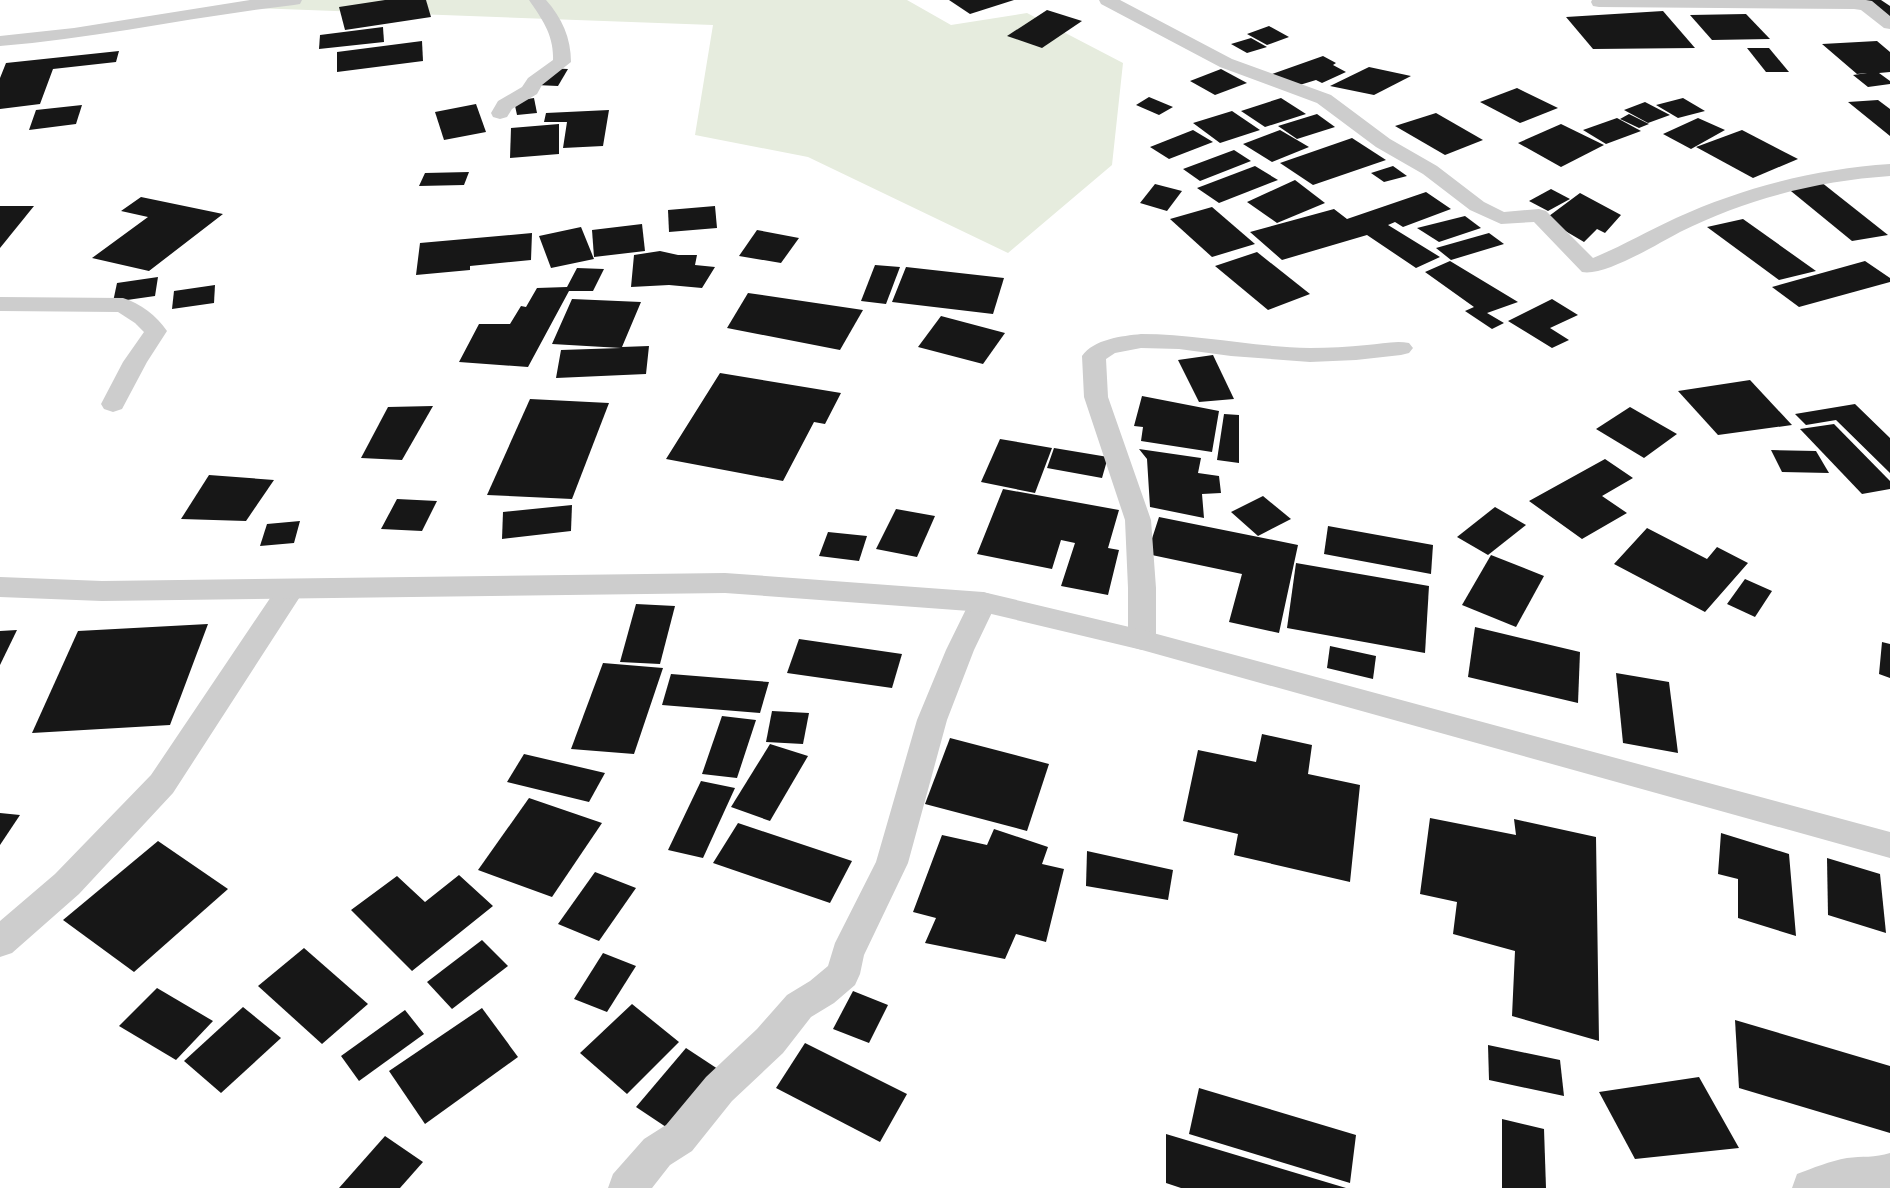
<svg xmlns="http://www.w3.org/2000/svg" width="1890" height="1188" viewBox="0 0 1890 1188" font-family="Arial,sans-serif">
	<rect width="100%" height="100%" fill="#fff"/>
	<path fill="#e6ecde" d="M254 0H907L951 25 1027 13 1123 63 1112 165 1008 253 808 157 695 135 713 25 254 8Z"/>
	<g fill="#171717">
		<path d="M385 0H426L431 17 345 30 339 7Z"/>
		<path d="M949 0H1014L970 14Z"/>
		<path d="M1863 0H1881L1890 6V19Z"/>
		<path d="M1047 10 1082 21 1042 48 1007 36Z"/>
		<path d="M1663 11 1695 48 1593 49 1566 17Z"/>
		<path d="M1746 14 1770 39 1712 40 1690 15Z"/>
		<path d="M1269 26 1289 37 1267 45 1247 34Z"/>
		<path d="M383 27 384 42 319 49 320 35Z"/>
		<path d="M1251 38 1267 47 1247 53 1231 44Z"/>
		<path d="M422 41 423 61 337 72V52Z"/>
		<path d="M1877 41 1890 52V72L1879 73 1890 81V84L1868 87 1853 75 1867 73 1857 74 1822 44Z"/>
		<path d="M1747 48H1769L1789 72H1766Z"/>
		<path d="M119 51 116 62 53 69 40 104 0 109V78L6 63Z"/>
		<path d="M1323 56 1336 63 1333 65 1346 72 1322 83 1316 80 1293 87 1269 75Z"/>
		<path d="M1369 67 1411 76 1374 95 1330 86Z"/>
		<path d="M546 68 568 69 558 86 536 85Z"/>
		<path d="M1221 69 1247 83 1215 95 1190 81Z"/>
		<path d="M1517 88 1558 108 1520 123 1480 102Z"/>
		<path d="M1149 97 1173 107 1159 115 1136 105Z"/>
		<path d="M534 98 537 113 517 115 514 101Z"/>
		<path d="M1281 98 1306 114 1265 127 1241 111Z"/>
		<path d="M1683 98 1705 111 1678 118 1656 105Z"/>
		<path d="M1878 100 1890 109V136L1848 102Z"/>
		<path d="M1645 102 1670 115 1648 123 1624 110Z"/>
		<path d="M476 104 486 132 444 140 435 112Z"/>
		<path d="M82 105 76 124 29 130 36 110Z"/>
		<path d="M609 110 603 146 563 148 567 122H544L546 113Z"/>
		<path d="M1232 111 1260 130 1220 143 1193 123Z"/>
		<path d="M1436 113 1483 140 1445 155 1395 126Z"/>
		<path d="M1317 114 1335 127 1297 139 1278 126Z"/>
		<path d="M1629 114 1649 124 1639 128 1620 119Z"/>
		<path d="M1617 118 1641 131 1606 144 1583 130Z"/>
		<path d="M1698 118 1725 130 1691 149 1663 134Z"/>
		<path d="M559 124V154L510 158 511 128Z"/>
		<path d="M1561 124 1604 145 1561 167 1518 143Z"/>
		<path d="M1193 130 1213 142 1169 159 1150 147Z"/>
		<path d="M1280 130 1309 147 1272 162 1243 144Z"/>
		<path d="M1742 130 1798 159 1753 178 1696 147Z"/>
		<path d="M1352 138 1386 160 1313 185 1280 163Z"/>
		<path d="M1234 150 1251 161 1200 181 1183 169Z"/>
		<path d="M1255 166 1278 180 1219 203 1197 188Z"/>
		<path d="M1393 166 1407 176 1384 182 1371 173Z"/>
		<path d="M469 172 464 185 419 186 425 173Z"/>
		<path d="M1295 180 1325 203 1277 223 1247 202Z"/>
		<path d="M1821 182 1888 235 1852 241 1786 187Z"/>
		<path d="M1155 184 1182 191 1167 211 1140 203Z"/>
		<path d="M1551 189 1570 199 1548 211 1529 201Z"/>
		<path d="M1426 192 1451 209 1403 227 1395 222 1388 225 1440 257 1416 268 1367 235 1282 260 1250 232 1334 209 1347 219Z"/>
		<path d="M1580 193 1621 215 1605 233 1597 229 1584 242 1545 219Z"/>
		<path d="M141 197 223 214 149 271 92 258 148 217 121 211Z"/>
		<path d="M0 206H34L0 248Z"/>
		<path d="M715 206 717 228 669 232 668 210Z"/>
		<path d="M1212 207 1255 244 1212 257 1170 219Z"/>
		<path d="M1465 216 1481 228 1439 242 1417 228Z"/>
		<path d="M1743 219 1816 271 1779 280 1707 227Z"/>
		<path d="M642 224 645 251 594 257 592 230Z"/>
		<path d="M581 227 594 259 551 268 539 236Z"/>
		<path d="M757 230 799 238 781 263 739 256Z"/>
		<path d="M532 233 531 260 470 266V270L416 275 420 243Z"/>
		<path d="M1489 233 1504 244 1451 260 1436 248Z"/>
		<path d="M660 251 678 255H697L695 265 715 267 702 288 669 285 631 287 634 255Z"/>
		<path d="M1257 252 1310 294 1268 310 1215 266Z"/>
		<path d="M1450 261 1518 302 1487 313 1504 323 1492 329 1465 311 1474 307 1425 272Z"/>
		<path d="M1865 261 1890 278V282L1799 307 1772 287Z"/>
		<path d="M875 265 900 267 886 304 861 301Z"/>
		<path d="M906 267 1004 278 993 314 892 302Z"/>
		<path d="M577 268 604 269 593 291H569L528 367 459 362 479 324H510L521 306 526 307 537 288 567 287Z"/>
		<path d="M158 277 155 296 113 302 117 283Z"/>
		<path d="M215 285 214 303 172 309 174 291Z"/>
		<path d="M748 293 863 310 840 350 727 328Z"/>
		<path d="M572 299 641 302 622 347 649 346 646 374 556 378 561 350 621 348 552 344Z"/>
		<path d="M1552 299 1578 315 1550 328 1569 340 1552 348 1508 321Z"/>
		<path d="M941 316 1005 333 983 364 918 347Z"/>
		<path d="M1213 355 1234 399 1199 402 1178 360Z"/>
		<path d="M720 373 841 393 825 424 814 422 783 481 666 459Z"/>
		<path d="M1750 380 1792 425 1718 435 1678 391Z"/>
		<path d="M1142 396 1219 411 1212 452 1141 441 1143 427 1134 426Z"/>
		<path d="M530 399 609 403 572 499 487 495Z"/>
		<path d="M1855 404 1890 438V473L1836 420 1806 425 1795 414Z"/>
		<path d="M433 406 402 460 361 458 388 407Z"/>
		<path d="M1630 407 1677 434 1644 458 1596 429Z"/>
		<path d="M1224 414 1239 415V463L1217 460Z"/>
		<path d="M1834 424 1890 481V489L1862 494 1800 429Z"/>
		<path d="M1000 439 1052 448 1035 493 981 482Z"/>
		<path d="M1054 448 1108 457 1102 478 1047 468Z"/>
		<path d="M1139 449 1201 458 1198 473 1219 476 1221 493 1202 494 1204 518 1150 507 1147 459Z"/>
		<path d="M1771 450 1816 451 1829 473 1782 472Z"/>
		<path d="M1605 459 1633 478 1602 496 1627 513 1582 539 1529 501Z"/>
		<path d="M209 475 274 480 246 521 181 519Z"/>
		<path d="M1003 489 1119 510 1108 548 1119 550 1108 595 1061 586 1075 543 1061 540 1052 569 977 554Z"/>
		<path d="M1263 496 1291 519 1258 536 1231 512Z"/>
		<path d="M397 499 437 501 422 531 381 529Z"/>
		<path d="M572 505 571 531 502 539 503 512Z"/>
		<path d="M1495 507 1526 525 1488 555 1457 537Z"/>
		<path d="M896 509 935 516 917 557 876 549Z"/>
		<path d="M1159 517 1298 545 1279 633 1229 622 1242 574 1147 554Z"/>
		<path d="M300 521 294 543 260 546 267 524Z"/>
		<path d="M1328 526 1433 545 1431 574 1324 554Z"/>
		<path d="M1647 528 1707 559 1717 547 1748 563 1705 612 1614 564Z"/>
		<path d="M828 532 867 536 859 561 819 556Z"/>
		<path d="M1491 555 1544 576 1516 627 1462 605Z"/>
		<path d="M1296 563 1429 586 1425 653 1287 628Z"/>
		<path d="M1745 579 1772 591 1755 617 1727 604Z"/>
		<path d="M636 604 675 606 660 664 620 662Z"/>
		<path d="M208 624 170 725 32 733 78 631Z"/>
		<path d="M1475 627 1580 652 1578 703 1468 677Z"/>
		<path d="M17 630 0 665V631Z"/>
		<path d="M799 639 902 654 892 688 787 673Z"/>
		<path d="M1882 642 1890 644V678L1879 674Z"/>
		<path d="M1330 646 1376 656 1373 679 1327 668Z"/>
		<path d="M603 663 663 668 634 754 571 749Z"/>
		<path d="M1616 673 1669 682 1678 753 1623 743Z"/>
		<path d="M671 674 769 682 760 713 662 705Z"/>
		<path d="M772 711 809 713 803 744 766 742Z"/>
		<path d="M722 716 756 720 737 778 702 774Z"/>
		<path d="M1262 734 1312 745 1308 774 1360 785 1350 882 1234 855 1238 834 1183 821 1198 750 1256 762Z"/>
		<path d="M950 738 1049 764 1027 831 925 804Z"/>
		<path d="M770 744 808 756 770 821 731 807Z"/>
		<path d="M524 754 605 773 589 802 507 782Z"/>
		<path d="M701 781 735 788 703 858 668 850Z"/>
		<path d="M529 798 602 823 552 897 478 870Z"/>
		<path d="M0 813 20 815 0 845Z"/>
		<path d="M1430 818 1516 835 1514 819 1596 837 1599 1041 1512 1016 1515 951 1453 934 1457 902 1420 894Z"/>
		<path d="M738 823 852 861 830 903 713 863Z"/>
		<path d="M994 829 1048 847 1042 864 1064 869 1046 942 1016 934 1005 959 925 943 936 918 913 912 942 835 987 845Z"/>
		<path d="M1721 833 1789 854 1796 936 1738 918V879L1718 874Z"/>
		<path d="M158 841 228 889 134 972 63 920Z"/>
		<path d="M1087 851 1173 870 1168 900 1086 886Z"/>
		<path d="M1827 858 1880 874 1886 933 1828 915Z"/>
		<path d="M595 872 636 888 599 941 558 924Z"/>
		<path d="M459 875 493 906 412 971 351 910 397 876 425 902Z"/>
		<path d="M482 940 508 966 452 1009 427 982Z"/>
		<path d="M304 948 368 1004 322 1044 258 986Z"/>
		<path d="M603 953 636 966 607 1012 574 999Z"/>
		<path d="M157 988 213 1021 176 1060 119 1026Z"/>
		<path d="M853 991 888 1005 869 1043 833 1029Z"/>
		<path d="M632 1004 679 1042 627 1094 580 1053Z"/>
		<path d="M243 1007 281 1038 221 1093 184 1061Z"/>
		<path d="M482 1008 518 1057 425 1124 389 1071Z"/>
		<path d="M405 1010 424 1034 359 1081 341 1056Z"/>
		<path d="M1735 1020 1890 1066V1133L1739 1088Z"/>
		<path d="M805 1043 907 1094 880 1142 776 1088Z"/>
		<path d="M1488 1045 1560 1060 1564 1096 1489 1080Z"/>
		<path d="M686 1048 727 1075 678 1135 636 1107Z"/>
		<path d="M1699 1077 1739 1148 1635 1159 1599 1092Z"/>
		<path d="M1199 1088 1356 1135 1350 1183 1189 1134Z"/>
		<path d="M1502 1119 1544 1129 1546 1188H1502Z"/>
		<path d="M1166 1134 1346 1188H1181L1166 1183Z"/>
		<path d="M385 1136 423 1162 400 1188H339Z"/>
	</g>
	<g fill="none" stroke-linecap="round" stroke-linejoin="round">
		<g fill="#cdcdcd" fill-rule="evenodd">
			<path d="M250 0H302L300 4 294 5C196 16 99 38 0 46V36L74 28Z"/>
			<path d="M529 0H546C562 18 571 38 571 62L542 85 537 94 512 109 507 117 500 119 493 117 491 113 498 101 522 87 528 78 553 60C554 35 542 19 529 0Z"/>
			<path d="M1099 0H1120L1232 59 1331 95 1390 139 1437 166 1484 202 1504 212 1539 209 1546 211 1593 258C1622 246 1648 231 1676 218 1744 187 1816 169 1890 164V176C1817 181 1746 199 1680 232 1659 243 1604 277 1582 272L1534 222 1501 224 1470 210 1423 174 1376 147 1317 103 1220 67 1101 4Z"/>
			<path d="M1592 0H1866L1872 1 1890 16V29L1884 28 1861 10 1854 9 1599 7 1593 6 1591 2Z"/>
			<path d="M0 297 123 298C140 303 157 316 167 331L147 362 122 409 113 412 104 409 101 404 123 362 144 332 135 323 118 312 0 311Z"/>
			<path d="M1141 334C1197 334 1253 347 1310 348 1329 348 1348 347 1367 345 1381 344 1396 340 1409 343L1413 348 1409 353 1401 355 1356 360 1310 362 1231 356 1179 349 1141 348 1115 353 1106 359 1108 397 1151 520 1156 588V640L1152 647 1142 650 1132 647 1128 640V588L1125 520 1084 397 1082 356C1094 339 1122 336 1141 334Z"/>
			<path d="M291 579 301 582 305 589 173 793 79 894 12 953 0 957V921L55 874 151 775 281 582Z"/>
			<path d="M983 592 993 595 997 602 974 650 947 720 908 863 864 955 860 974 855 985 834 1003 811 1017 783 1053 732 1101 692 1151 670 1165 652 1188H608L613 1174 644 1139 666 1125 706 1077 757 1029 787 995 810 981 828 966 835 943 876 862 917 720 946 650 973 595Z"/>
			<path d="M1890 1153V1188H1792L1797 1174C1813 1168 1830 1161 1847 1158 1862 1156 1875 1158 1890 1153Z"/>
		</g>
		<path fill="#cdcdcd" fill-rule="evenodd" d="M725 573 983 592 1142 630 1890 832V858L1142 650 983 612 725 593 102 601 0 597V577L102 581Z"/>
	</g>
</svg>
